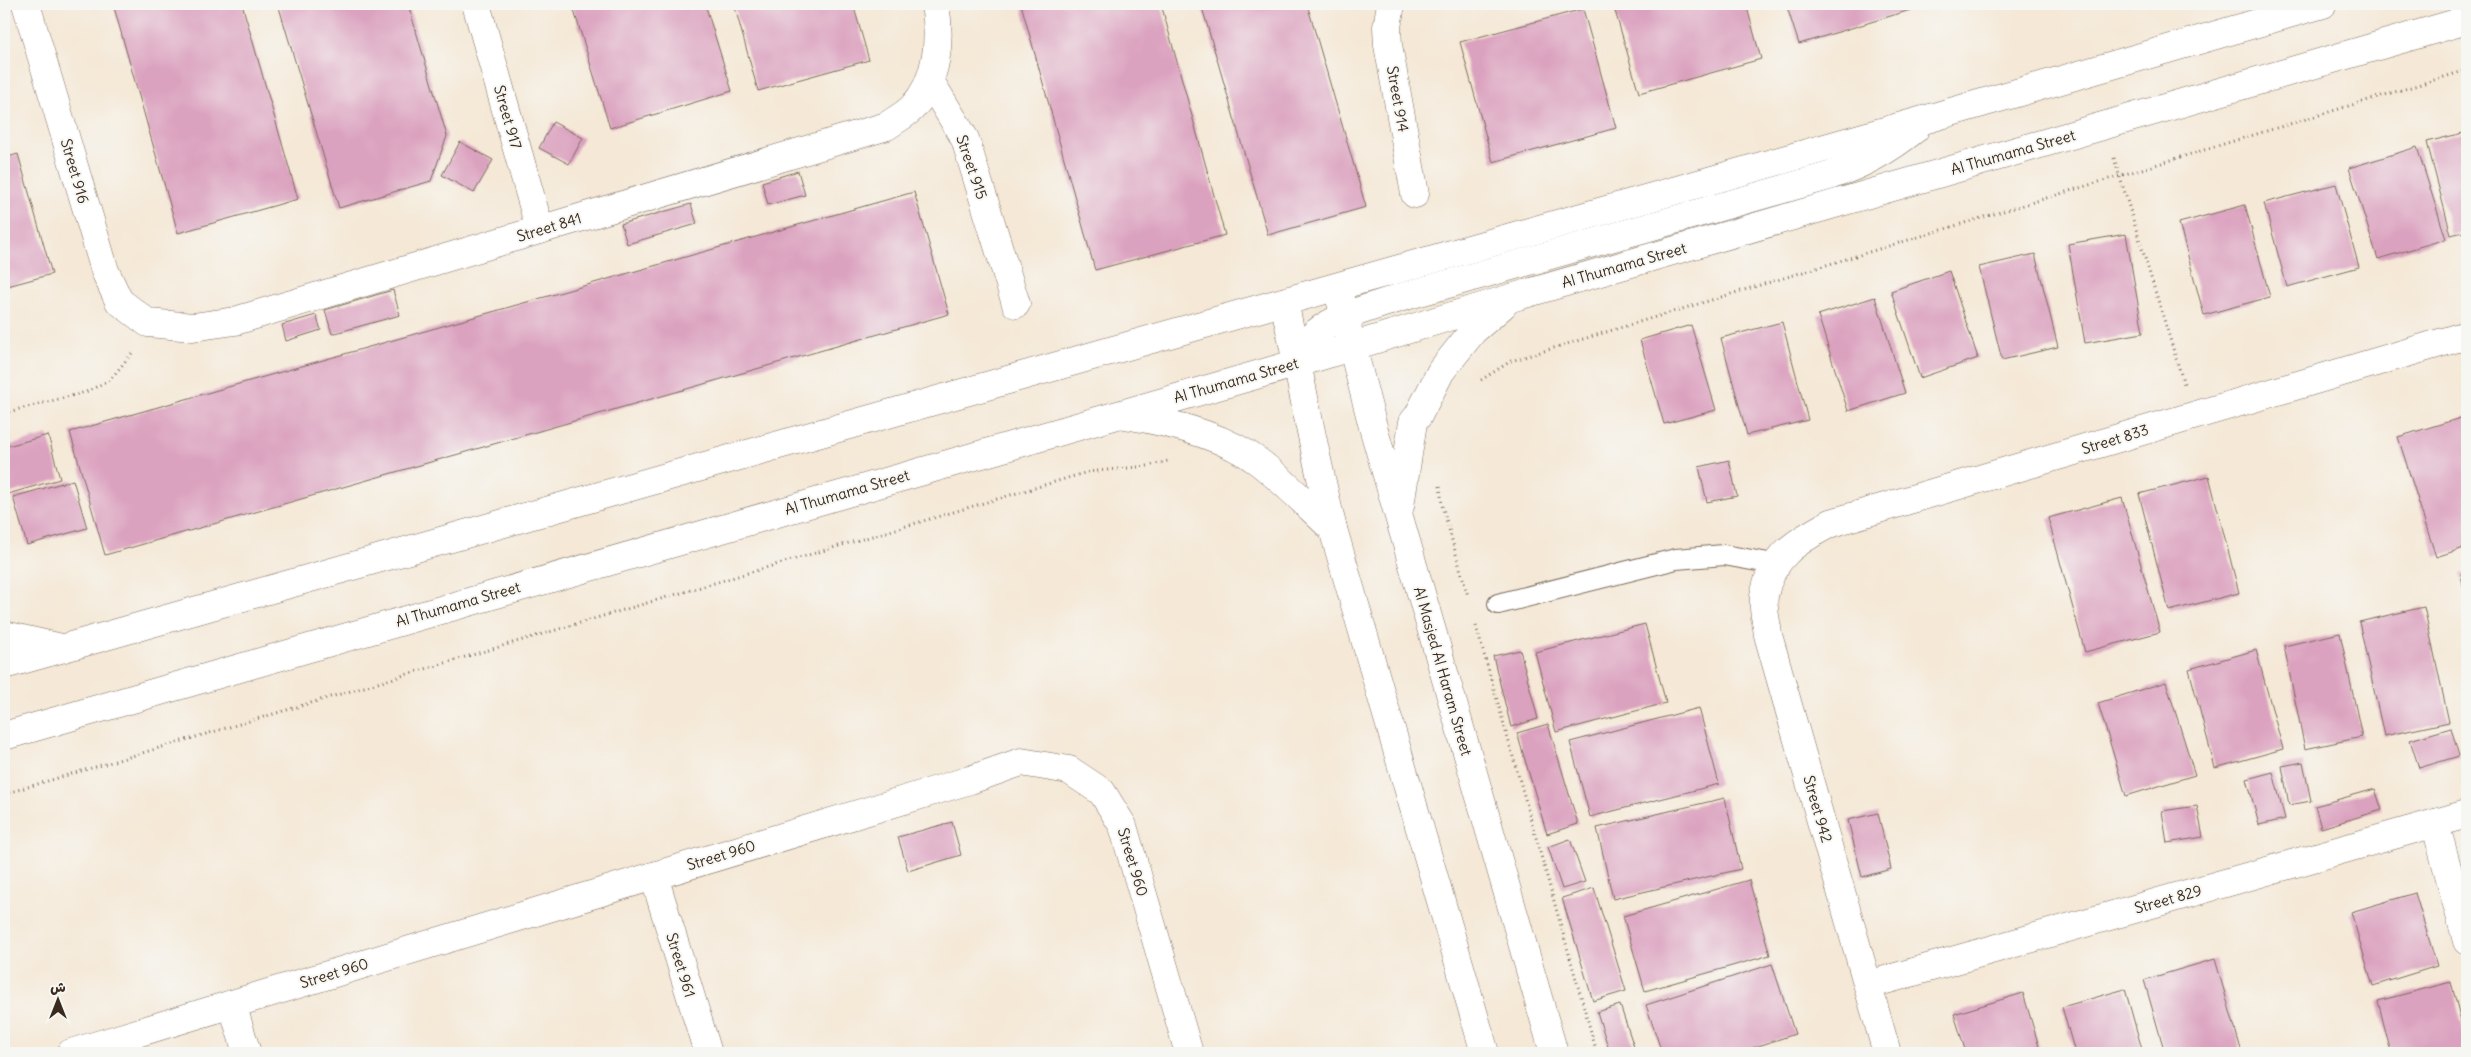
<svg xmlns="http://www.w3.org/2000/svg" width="2471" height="1057" viewBox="0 0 2471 1057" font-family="Delius,'Playpen Sans Arabic',sans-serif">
	<rect width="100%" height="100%" fill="#f6f6f2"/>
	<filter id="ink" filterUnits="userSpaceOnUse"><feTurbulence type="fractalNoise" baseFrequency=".02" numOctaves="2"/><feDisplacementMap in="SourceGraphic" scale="10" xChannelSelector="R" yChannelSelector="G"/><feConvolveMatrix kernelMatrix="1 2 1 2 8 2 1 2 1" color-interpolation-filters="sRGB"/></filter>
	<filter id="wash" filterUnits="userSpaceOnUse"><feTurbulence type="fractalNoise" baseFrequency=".0096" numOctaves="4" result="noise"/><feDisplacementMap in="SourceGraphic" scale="20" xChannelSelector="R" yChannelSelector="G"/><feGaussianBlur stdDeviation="1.12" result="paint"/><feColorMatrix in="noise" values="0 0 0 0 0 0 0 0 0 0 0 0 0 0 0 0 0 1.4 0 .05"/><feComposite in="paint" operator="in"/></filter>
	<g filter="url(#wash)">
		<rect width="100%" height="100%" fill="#f5e8d6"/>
		<g id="blocks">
			<g fill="#dba2bf">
				<path d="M113 4H242L298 199 178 233Z"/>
				<path d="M278 4H408L447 136 431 181 339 208Z"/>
				<path d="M572 4H705L732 91 610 128Z"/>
				<path d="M734 4H853L869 60 758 91Z"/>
				<path d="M1021 4H1161L1225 235 1095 270Z"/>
				<path d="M1201 4H1307L1366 207 1268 235Z"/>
				<path d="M1613 4H1746L1761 59 1639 93Z"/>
				<path d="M1786 4H1930L1799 44Z"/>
				<path d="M1583 9 1616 128 1493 162 1460 42Z"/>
				<path d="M553 122 583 138 569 164 539 148Z"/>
				<path d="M2467 132V231L2451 235 2427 142Z"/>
				<path d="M460 142 493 160 474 193 442 175Z"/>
				<path d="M2417 147 2446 239 2378 259 2349 168Z"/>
				<path d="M18 154 52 274 4 287V158Z"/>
				<path d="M798 171 805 195 768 205 762 182Z"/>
				<path d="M2336 184 2359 267 2287 287 2264 203Z"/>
				<path d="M914 192 949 314 105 555 70 432Z"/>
				<path d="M691 204 697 224 627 244 621 224Z"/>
				<path d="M2245 205 2270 297 2204 315 2179 223Z"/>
				<path d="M2126 234 2143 333 2085 343 2068 244Z"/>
				<path d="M2035 254 2058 347 2002 360 1979 267Z"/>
				<path d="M1949 271 1978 358 1920 378 1891 291Z"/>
				<path d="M393 290 400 315 332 334 325 310Z"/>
				<path d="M1875 297 1905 393 1848 411 1818 315Z"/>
				<path d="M316 315 321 330 286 341 282 325Z"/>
				<path d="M1782 322 1808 420 1747 435 1721 338Z"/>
				<path d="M1691 325 1716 410 1664 424 1640 340Z"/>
				<path d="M2467 416V547L2436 557 2398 437Z"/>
				<path d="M48 435 60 479 4 495V447Z"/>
				<path d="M1729 460 1737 496 1707 502 1699 467Z"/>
				<path d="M2209 476 2239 593 2169 611 2139 494Z"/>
				<path d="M73 480 87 528 27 545 13 497Z"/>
				<path d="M2122 498 2160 632 2085 652 2048 518Z"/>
				<path d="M2467 573V599H2466L2461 574Z"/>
				<path d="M2424 607 2449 722 2384 736 2359 622Z"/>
				<path d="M1645 624 1666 703 1556 732 1535 652Z"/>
				<path d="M2340 633 2362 737 2305 749 2284 646Z"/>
				<path d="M1520 650 1538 719 1511 727 1493 656Z"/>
				<path d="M2256 650 2283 749 2215 768 2189 669Z"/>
				<path d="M2166 682 2195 775 2126 796 2098 703Z"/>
				<path d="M1699 708 1719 784 1590 817 1570 742Z"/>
				<path d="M1548 724 1578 824 1547 834 1517 733Z"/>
				<path d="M2451 728 2459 756 2419 768 2410 740Z"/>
				<path d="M2303 762 2311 801 2289 805 2282 766Z"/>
				<path d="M2273 772 2285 819 2259 825 2247 779Z"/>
				<path d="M2375 789 2382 810 2321 828 2315 806Z"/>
				<path d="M1725 798 1741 869 1613 899 1597 828Z"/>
				<path d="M2197 806 2203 837 2167 843 2162 811Z"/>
				<path d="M1878 813 1891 869 1862 877 1848 820Z"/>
				<path d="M952 822 961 855 908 871 898 837Z"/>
				<path d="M1570 839 1585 882 1562 889 1548 847Z"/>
				<path d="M1749 880 1770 955 1645 991 1623 916Z"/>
				<path d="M1594 888 1626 991 1593 1001 1562 898Z"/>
				<path d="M2415 893 2437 966 2373 986 2351 912Z"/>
				<path d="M2215 959 2242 1053H2165L2144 980Z"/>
				<path d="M1772 964 1795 1034 1737 1053H1662L1646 1005Z"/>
				<path d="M2451 982 2467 1044V1053H2391L2378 1001Z"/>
				<path d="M2125 989 2143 1053H2075L2062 1007Z"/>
				<path d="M2023 993 2041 1053H1966L1954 1014Z"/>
				<path d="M1620 1005 1636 1053H1610L1597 1012Z"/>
			</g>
		</g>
	</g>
	<g filter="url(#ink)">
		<use href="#blocks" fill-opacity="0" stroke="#7c6c5e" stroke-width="1"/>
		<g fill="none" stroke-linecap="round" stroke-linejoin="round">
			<defs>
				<path id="service" d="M1498 604 1676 559 1724 555 1774 564"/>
				<g id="minor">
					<path d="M26 4 105 271 119 301 148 323 193 327 235 321 887 126C895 120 905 115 912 108 938 81 941 39 935 4"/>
					<path d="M476 4 540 230"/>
					<path d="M1391 4 1387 27 1388 45 1415 194"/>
					<path d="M930 81 965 139 1016 304"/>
					<path d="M2435 823 2467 941"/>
					<path d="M654 876 708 1053"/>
					<path d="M1868 985 2467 814"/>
					<path d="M232 1004 247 1053"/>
					<path d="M71 1053 970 780 1021 762 1069 770 1102 792 1123 826 1189 1053"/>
					<path d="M1887 1053 1768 635C1767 623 1762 608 1764 596 1771 556 1797 541 1831 523L2467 335"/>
				</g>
				<g id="tertiary">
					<path d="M1337 287 1373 427 1554 1053"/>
					<path d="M1284 302C1301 378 1314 454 1333 529L1485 1053"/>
					<path d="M1298 363C1303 321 1369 309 1402 297L1829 176C1864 164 1887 151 1915 129"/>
					<path d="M1125 415C1168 422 1223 435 1259 462 1285 482 1309 507 1333 529"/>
					<path d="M1400 506 1413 422 1418 416 1441 371 1473 331 1503 305"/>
					<path d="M4 635 57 647"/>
					<path d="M4 665 1927 119 2323 4"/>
					<path d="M4 736 1298 363 1511 298 2467 20"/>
				</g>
			</defs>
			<use href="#service" stroke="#7c6c5e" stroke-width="22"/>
			<use href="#minor" stroke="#7c6c5e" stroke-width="29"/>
			<use href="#tertiary" stroke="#7c6c5e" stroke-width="29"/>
			<g stroke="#7c6c5e" stroke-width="3" stroke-dasharray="1 4" stroke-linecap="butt">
				<path d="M2114 158 2184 384"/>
				<path d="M1481 380 1511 361 2467 70"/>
				<path d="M4 413 86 392 110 380 132 353"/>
				<path d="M1440 486 1442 505 1468 596"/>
				<path d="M1476 626 1597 1053"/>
				<path d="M4 794 1088 472 1148 466 1168 461"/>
			</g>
			<use href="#service" stroke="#fff" stroke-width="20"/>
			<use href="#minor" stroke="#fff" stroke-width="28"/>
			<use href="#tertiary" stroke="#fff" stroke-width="28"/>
		</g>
	</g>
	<g text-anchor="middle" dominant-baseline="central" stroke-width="4" stroke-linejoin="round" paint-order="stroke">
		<g font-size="15" fill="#3b2a1e" stroke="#f6f6f2">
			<text transform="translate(1398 99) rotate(80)">Street 914</text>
			<text transform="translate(508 117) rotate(74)">Street 917</text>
			<text transform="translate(2013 152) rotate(-16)">Al Thumama Street</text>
			<text transform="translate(972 167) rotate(71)">Street 915</text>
			<text transform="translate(75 171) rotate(74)">Street 916</text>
			<text transform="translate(549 227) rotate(-17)">Street 841</text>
			<text transform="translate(1624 265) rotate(-16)">Al Thumama Street</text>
			<text transform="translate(1236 380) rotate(-16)">Al Thumama Street</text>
			<text transform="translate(2115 439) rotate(-17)">Street 833</text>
			<text transform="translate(847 492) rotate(-16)">Al Thumama Street</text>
			<text transform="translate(458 604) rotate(-16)">Al Thumama Street</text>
			<text transform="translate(1443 671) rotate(74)">Al Masjed Al Haram Street</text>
			<text transform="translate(1818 809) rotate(74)">Street 942</text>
			<text transform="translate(721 855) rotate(-17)">Street 960</text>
			<text transform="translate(1133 862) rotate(73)">Street 960</text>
			<text transform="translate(2168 899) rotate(-16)">Street 829</text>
			<text transform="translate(681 965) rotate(73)">Street 961</text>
			<text transform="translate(334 973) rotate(-17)">Street 960</text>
		</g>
	</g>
	<rect width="2471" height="1057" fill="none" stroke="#f6f6f2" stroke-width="20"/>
	<g transform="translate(58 1000)" stroke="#f6f6f2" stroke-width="4" paint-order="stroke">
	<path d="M0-4L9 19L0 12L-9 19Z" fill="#3b2a1e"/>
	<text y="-8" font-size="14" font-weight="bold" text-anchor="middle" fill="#3b2a1e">ش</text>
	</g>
</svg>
